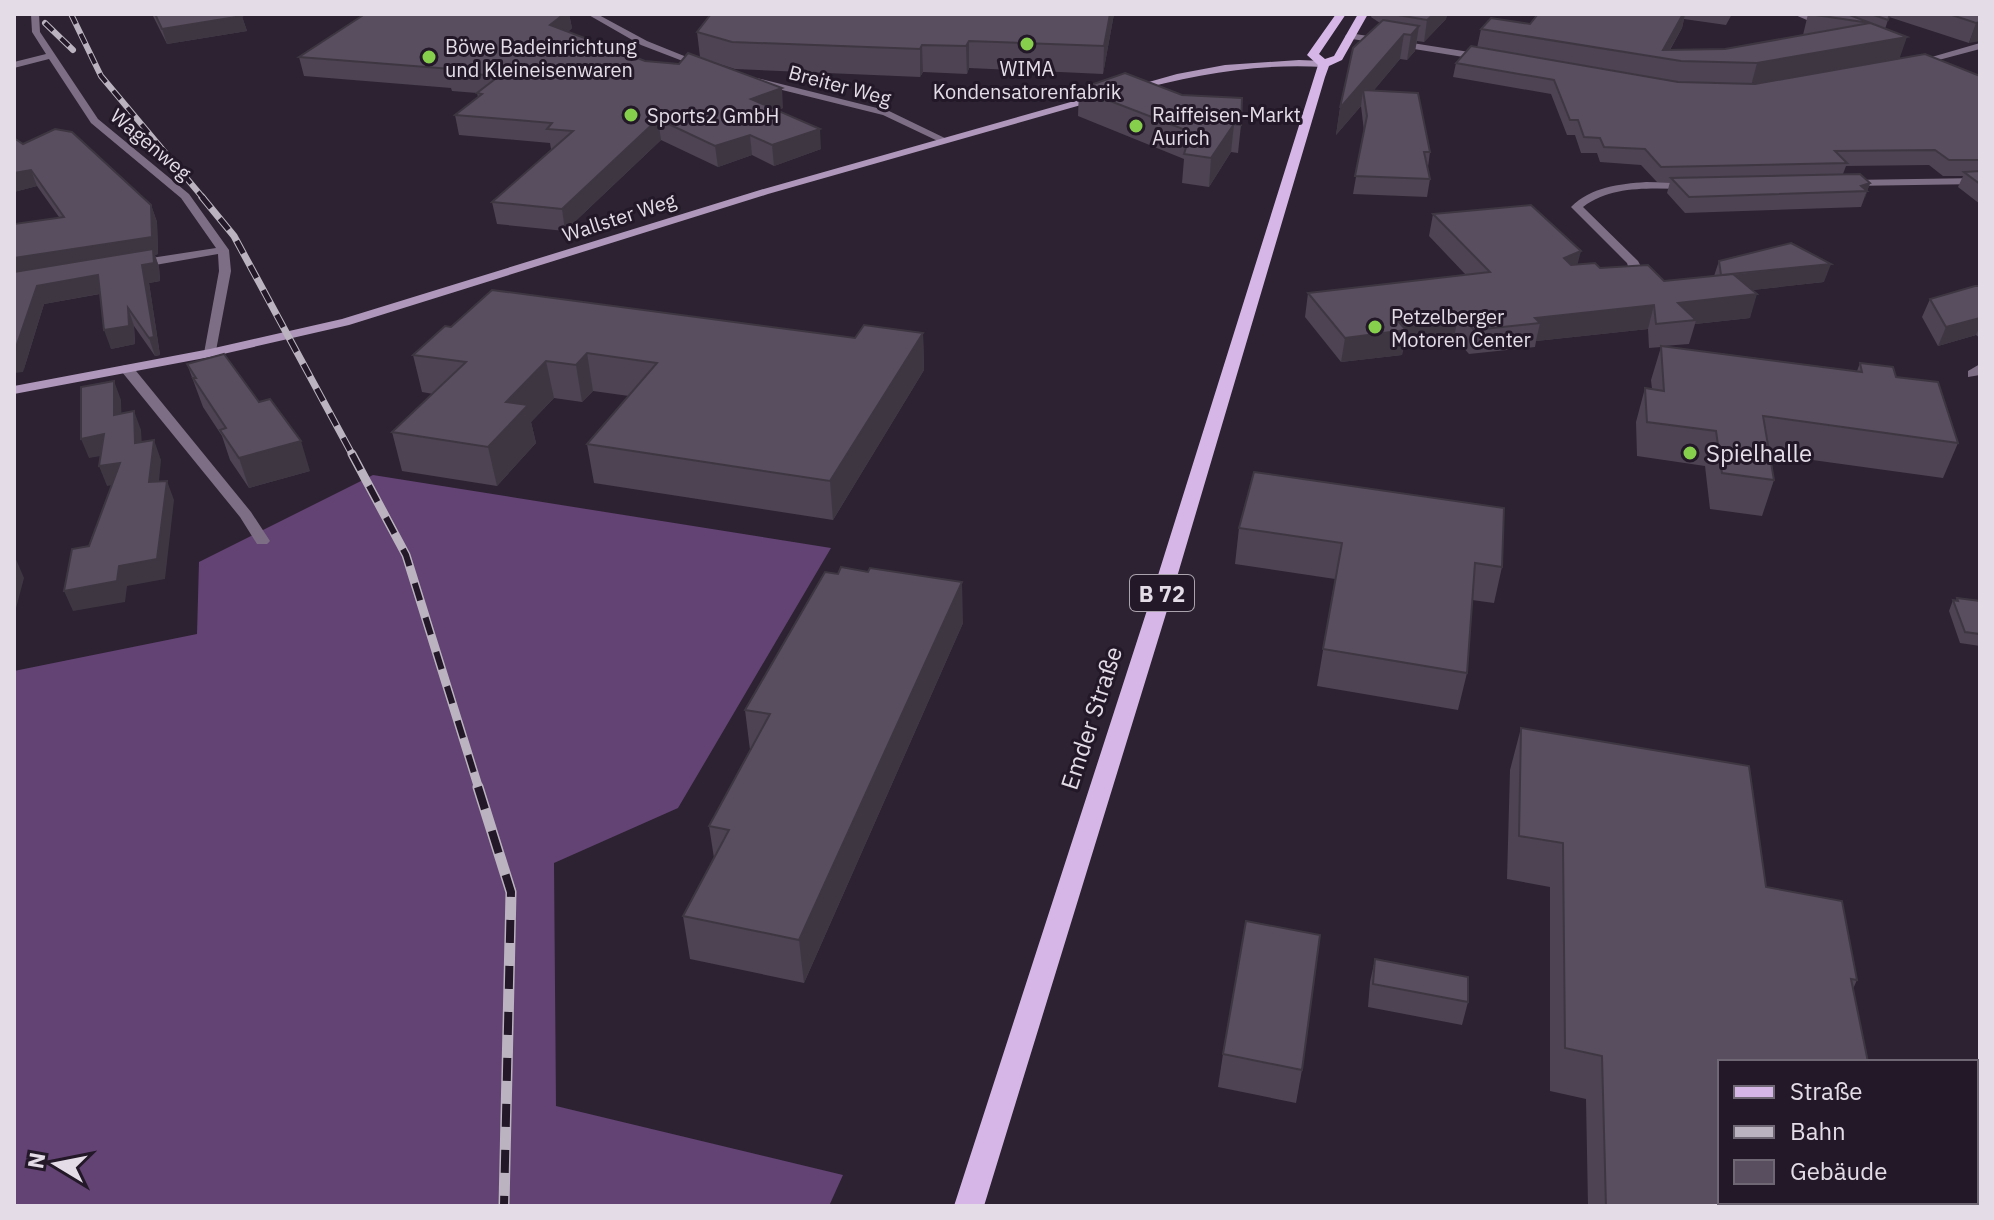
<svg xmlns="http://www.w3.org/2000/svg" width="1994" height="1220" viewBox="0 0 1994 1220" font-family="'IBM Plex Sans',sans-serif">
	<rect width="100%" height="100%" fill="#2c2231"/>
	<path fill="#634274" d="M373 475 831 548 678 808 554 863 556 1106 843 1175 829 1206H14V671L197 634 199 562Z"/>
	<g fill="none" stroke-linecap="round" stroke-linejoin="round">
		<g fill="#7d6e85" fill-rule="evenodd">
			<path d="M31 14H39L40 32 98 119 189 194 229 250 231 271 215 356H205L204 353 219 271 218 254 138 268 132 264 138 260 216 248 181 198 91 123 49 59 14 68V62L46 54 32 32Z"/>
			<path d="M587 14H597L647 41 709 66 701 68 641 45Z"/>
			<path d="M1793 14H1805L1830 25 1823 27Z"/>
			<path d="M1349 33 1482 54 1487 57 1482 60 1346 38 1345 36Z"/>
			<path d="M1980 43V49L1916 66 1911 63Z"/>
			<path d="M757 78 889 111 951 141 942 143 883 115 754 83 752 81Z"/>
			<path d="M1980 178V184L1850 186 1845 183 1850 180Z"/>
			<path d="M1646 182 1690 183 1695 186 1690 189C1653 189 1614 184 1583 207L1638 261 1643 270 1638 278 1624 280 1618 276 1630 272 1627 263 1571 207C1591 187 1619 184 1646 182Z"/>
			<path d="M1980 364V375L1968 377V371Z"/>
			<path d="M127 365 132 366 251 512 270 541 267 544H257L240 517 122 372V366Z"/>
		</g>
		<g fill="#af97bc" fill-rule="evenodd">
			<path d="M1299 60 1324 61 1329 64 1324 67C1256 63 1194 75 1129 92L1124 89 1177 74 1225 65Z"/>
			<path d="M1099 94 1104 97 1102 99 768 194 349 325 210 357 14 394V386L210 349 342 319 760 190Z"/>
		</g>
		<path fill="#d6b6e7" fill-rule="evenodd" d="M1336 14H1346L1319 54 1325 59 1334 56 1358 14H1368L1342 60 1329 66 1325 77 1169 604 984 1206H954L1149 604 1318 65 1307 55Z"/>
		<defs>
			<g id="rail-far3">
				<path d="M71 14 101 76 204 199"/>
				<path d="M45 23 73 50"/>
			</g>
			<path id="rail-far2" d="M202 197 234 236 353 456"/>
			<path id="rail-far1" d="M352 454 406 555 479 789"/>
			<path id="rail" d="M478 787 511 892 504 1206"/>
		</defs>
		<use href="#rail-far3" stroke="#bbb3bf" stroke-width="6"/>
		<use href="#rail-far2" stroke="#bbb3bf" stroke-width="7"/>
		<use href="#rail-far1" stroke="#bbb3bf" stroke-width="9"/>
		<use href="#rail" stroke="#bbb3bf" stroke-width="11"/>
		<use href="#rail-far3" stroke="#221827" stroke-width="4" stroke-dasharray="11" stroke-linecap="butt"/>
		<use href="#rail-far2" stroke="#221827" stroke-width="5" stroke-dasharray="14" stroke-linecap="butt"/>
		<use href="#rail-far1" stroke="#221827" stroke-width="6" stroke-dasharray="18" stroke-linecap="butt"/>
		<use href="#rail" stroke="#221827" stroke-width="8" stroke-dasharray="23" stroke-linecap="butt"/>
	</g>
	<g fill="#4d4352">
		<path d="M152 14H241L247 31 167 44Z"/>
		<path d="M365 14H569L572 28 568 32 645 61 679 64 700 57 697 32 1114 14 1103 74 969 68 967 74 923 72 920 77 735 69 713 62 783 108 777 110 821 149 774 166 752 155 718 167 661 140 565 231 497 224 492 202 553 149H551L550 143 459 135 455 115 478 97 477 93 452 91 451 88 304 76 299 57Z"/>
		<path d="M1372 14H1447L1446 19 1424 42 1417 41 1415 51 1407 60 1400 59 1374 90 1430 152 1428 167 1430 179 1427 197 1353 194 1364 131 1361 106 1336 135 1340 108 1380 23 1371 17Z"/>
		<path d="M1538 14H1732L1726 25 1684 19 1682 28 1670 50 1725 49 1803 35 1808 14H1980L1969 43 1889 17 1885 29 1900 58 1980 76V204L1958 187 1963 176H1943L1929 165 1846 166 1843 174 1870 183 1861 207 1685 213 1667 193 1670 182H1657L1641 165 1600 162 1597 153H1581L1575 135H1567L1551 94 1453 77 1456 63 1477 48 1481 29 1530 24Z"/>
		<path d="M1079 89 1241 125 1238 153 1231 152 1209 187 1182 183 1184 159 1078 116Z"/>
		<path d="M23 144 151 205 157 222 158 254 155 255 159 267 160 281 149 283 160 355 155 356 134 326 135 344 111 349 100 294 44 304 23 372 59 217 37 186 14 192Z"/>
		<path d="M1433 214 1578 265 1664 281 1714 276 1719 261 1824 282 1752 290 1750 318 1695 324 1689 344 1663 346 1857 371 1860 363 1896 377 1958 443 1943 478 1769 454 1774 480 1762 516 1710 509 1705 466 1637 456 1636 422 1645 388 1652 389 1651 380 1661 347 1649 348 1648 329 1536 341 1535 347 1469 354 1454 337 1404 343 1402 355 1341 362 1305 317 1308 293 1466 275 1429 236Z"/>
		<path d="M1980 286V338L1976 335 1938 346 1922 317 1930 299Z"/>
		<path d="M923 333 924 370 833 520 594 483 587 444 629 396 593 391 582 402 554 398 531 422 536 443 497 486 402 471 392 432 433 394 422 392 413 355 855 338Z"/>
		<path d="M187 364 310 471 249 488 230 460 222 436 203 407Z"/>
		<path d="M1239 528 1502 567 1494 603 1472 600 1467 673 1458 710 1317 686 1335 579 1235 564Z"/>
		<path d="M1957 598 1980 601V646L1960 643 1949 611 1953 600 1956 601Z"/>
		<path d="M963 623 804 983 690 959 683 916 714 858 709 826 750 750 745 710Z"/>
		<path d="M1521 728 1766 887 1857 980 1853 989 1896 1206H1588L1586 1099 1550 1091V887L1507 879 1510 770Z"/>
		<path d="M1375 959 1468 1002 1462 1025 1368 1007 1370 982Z"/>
		<path d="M1223 1054 1302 1070 1296 1103 1218 1087Z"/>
	</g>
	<g fill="#3e3742">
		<path d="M564 14H569L572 28 554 43 550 25Z"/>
		<path d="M1110 14H1114L1103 74 1104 46Z"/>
		<path d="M1434 14H1447L1446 19 1424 42 1427 20Z"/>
		<path d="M1683 14H1685L1682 28 1665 58 1663 50Z"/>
		<path d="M242 16 247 31 167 44 162 29Z"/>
		<path d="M1980 22V41L1969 43 1976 23Z"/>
		<path d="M1419 26 1415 51 1407 60 1411 35Z"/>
		<path d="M1404 34 1400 59 1365 101 1363 90 1361 106 1336 135 1340 108Z"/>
		<path d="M1907 37 1899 60 1751 86 1757 63Z"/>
		<path d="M969 41V68L967 74 966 46Z"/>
		<path d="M922 45 923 72 920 77V49Z"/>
		<path d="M782 88 783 108 753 119 751 99Z"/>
		<path d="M658 119 661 140 565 231 562 209Z"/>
		<path d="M1234 124 1231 152 1209 187 1211 158Z"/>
		<path d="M820 129 821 149 774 166 772 145Z"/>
		<path d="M750 135 752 155 718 167 715 146Z"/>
		<path d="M31 170 37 186 14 192V173Z"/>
		<path d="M1870 183 1865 198H1864L1867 191 1861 186Z"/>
		<path d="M151 205 157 222 158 254 155 255 159 267 160 281 149 283 160 355 155 356 149 338 142 265 14 277V258Z"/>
		<path d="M1581 251 1575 274 1564 258Z"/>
		<path d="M1831 264 1824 282 1716 294 1722 276Z"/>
		<path d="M98 275 104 293 44 304 23 372 14 373V353L37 286Z"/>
		<path d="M1757 294 1750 318 1695 324 1696 320 1678 303Z"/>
		<path d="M1654 305 1648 329 1536 341 1540 323 1535 318Z"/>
		<path d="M128 308 134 326 135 344 111 349 104 330Z"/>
		<path d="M1459 313 1454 337 1404 343 1402 355 1341 362 1345 338 1397 320Z"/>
		<path d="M1980 318V326L1976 335 1938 346 1946 327Z"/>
		<path d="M923 333 924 370 833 520 830 481Z"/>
		<path d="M587 353 593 391 582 402 576 365Z"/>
		<path d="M546 361 554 398 531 422 536 443 497 486 488 447 506 402Z"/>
		<path d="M114 381 121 400 122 434 114 415Z"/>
		<path d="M134 411 141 430 143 463 135 443Z"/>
		<path d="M104 434 112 454 89 458 81 439Z"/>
		<path d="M154 440 161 460 157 502 149 482Z"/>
		<path d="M301 441 310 471 249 488 239 458Z"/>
		<path d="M120 463 128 482 107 486 99 466Z"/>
		<path d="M167 481 174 500 165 579 127 586 125 602 73 611 64 591Z"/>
		<path d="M15 557 24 578 15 612 14 613Z"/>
		<path d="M962 582 963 623 804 983 799 940Z"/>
	</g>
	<g fill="#594e5f" stroke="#3e3742" stroke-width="2">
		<path d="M155 14H241L242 16 162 29Z"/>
		<path d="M365 14H564L550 25 645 61 679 64 688 53 782 88 751 99 820 129 772 145 750 135 715 146 658 119 562 209 492 202 573 131 547 129 552 123 455 115 482 94 477 93 499 76 448 72 452 69 299 57Z"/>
		<path d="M711 14H1110L1104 46 969 41 966 46 922 45 920 49 732 42 697 32Z"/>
		<path d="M1392 14H1434L1427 20Z"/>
		<path d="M1538 14H1683L1663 50 1725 49 1870 23 1809 14H1847L1907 37 1757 63 1681 61 1481 29 1491 18 1530 24Z"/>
		<path d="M1871 14H1890L1888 20Z"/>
		<path d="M1949 14H1980V22L1976 23Z"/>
		<path d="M1383 20 1419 26 1411 35 1404 34 1340 108 1353 48Z"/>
		<path d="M1471 46 1678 82 1755 84 1925 54 1980 76V160H1949L1935 150 1835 151 1847 163 1661 167 1645 149 1604 147 1600 138 1584 137 1578 120H1570L1554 80 1456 63Z"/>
		<path d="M1125 73 1182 95 1242 98 1241 125 1234 124 1211 158 1184 154 1191 132 1079 89Z"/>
		<path d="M1363 90 1418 93 1430 152H1424L1430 179 1355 176 1367 116Z"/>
		<path d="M55 129 72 132 151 205 152 237 14 258V224L64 217 31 170 14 173V138L23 144Z"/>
		<path d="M1980 171V184L1964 172Z"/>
		<path d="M1860 174 1870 183 1861 186 1867 191 1689 197 1671 178Z"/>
		<path d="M1531 205 1581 251 1564 258 1571 265 1595 263 1600 268 1648 265 1664 281 1733 274 1757 294 1678 303 1696 320 1656 324 1654 305 1535 318 1540 323 1474 330 1459 313 1397 320 1406 330 1345 338 1308 293 1490 272 1433 214Z"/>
		<path d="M1791 243 1831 264 1721 275 1719 261Z"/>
		<path d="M153 249 154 263 142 265 154 337 149 338 128 308 129 326 104 330 98 275 37 286 14 353V272Z"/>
		<path d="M1975 286H1980V318L1946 327 1930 299Z"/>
		<path d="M492 290 855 338 864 325 923 333 830 481 587 444 657 363 587 353 576 365 546 361 506 402 528 405 488 447 392 432 466 362 413 355 445 326 451 327Z"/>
		<path d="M1661 346 1862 372 1860 363 1893 367 1896 377 1938 382 1958 443 1763 416 1774 480 1722 473 1716 431 1647 422 1645 388 1664 391Z"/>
		<path d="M224 354 259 402 270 399 301 441 239 458 220 430 226 428 193 378H196L187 364Z"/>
		<path d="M114 381V415L134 411 135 443 154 440 149 482 167 481 157 559 119 566 117 581 64 591 72 549 89 546 120 463 99 466 104 434 81 439V387Z"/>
		<path d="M1254 472 1504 508 1502 567 1475 563 1467 673 1323 649 1342 543 1239 528Z"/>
		<path d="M841 567 868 572 870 568 962 582 799 940 683 916 729 830 709 826 770 714 745 710 825 572 838 574Z"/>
		<path d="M1957 598 1980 601V634L1965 632 1953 600 1958 601Z"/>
		<path d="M1521 728 1749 766 1766 887 1842 901 1857 980 1851 979 1868 1062H1720V1202H1895L1896 1206H1606L1602 1056 1565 1048 1563 843 1519 836Z"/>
		<path d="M1246 921 1320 935 1302 1070 1223 1054Z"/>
		<path d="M1375 959 1468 977V1002L1373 984Z"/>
	</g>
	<g fill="#86cf4c" stroke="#221827" stroke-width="3">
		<circle cx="1027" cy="44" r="8"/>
		<circle cx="429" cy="57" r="8"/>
		<circle cx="631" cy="115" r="8"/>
		<circle cx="1136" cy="126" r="8"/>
		<circle cx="1375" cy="327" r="8"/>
		<circle cx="1690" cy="453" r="8"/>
	</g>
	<g text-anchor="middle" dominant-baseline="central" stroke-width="6" stroke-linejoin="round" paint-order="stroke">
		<g font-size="20" fill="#e4dde7" stroke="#221827" text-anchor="start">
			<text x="445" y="46">Böwe Badeinrichtung<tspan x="445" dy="23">und Kleineisenwaren</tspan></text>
			<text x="1027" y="68" text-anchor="middle">WIMA<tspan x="1027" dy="23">Kondensatorenfabrik</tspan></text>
			<text x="1152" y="114">Raiffeisen-Markt<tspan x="1152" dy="23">Aurich</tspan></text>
			<text x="647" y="115">Sports2 GmbH</text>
			<text x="1391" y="316">Petzelberger<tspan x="1391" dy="23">Motoren Center</tspan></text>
		</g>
		<g font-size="20" fill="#e4dde7" stroke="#221827">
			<text transform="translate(840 85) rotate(15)">Breiter Weg</text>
			<text transform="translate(151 144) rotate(40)">Wagenweg</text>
			<text transform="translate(619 217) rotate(-18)">Wallster Weg</text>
		</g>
		<rect fill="#221827" stroke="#aaa2ad" stroke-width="2" x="1130" y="575" width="64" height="36" rx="6"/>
		<g font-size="22" font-weight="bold" fill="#e4dde7">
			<text x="1162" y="593">B 72</text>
		</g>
		<g font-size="24" fill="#e4dde7" stroke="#221827" text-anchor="start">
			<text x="1706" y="453">Spielhalle</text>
		</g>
		<g font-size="24" fill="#e4dde7" stroke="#221827">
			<text transform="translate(1091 718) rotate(-72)">Emder Straße</text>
		</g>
	</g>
	<rect width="1994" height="1220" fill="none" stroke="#e4dde7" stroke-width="32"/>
	<rect x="1718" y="1060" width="260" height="144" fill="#221827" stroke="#706774" stroke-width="2"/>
	<rect x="1734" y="1086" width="40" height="12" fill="#d6b6e7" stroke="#706774" stroke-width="2"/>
	<text x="1790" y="1100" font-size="24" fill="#e4dde7">Straße</text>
	<rect x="1734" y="1126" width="40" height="12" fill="#bbb3bf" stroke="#706774" stroke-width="2"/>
	<text x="1790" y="1140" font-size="24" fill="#e4dde7">Bahn</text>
	<rect x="1734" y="1160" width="40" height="24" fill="#594e5f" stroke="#706774" stroke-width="2"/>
	<text x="1790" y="1180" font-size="24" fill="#e4dde7">Gebäude</text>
	<g transform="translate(56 1164) rotate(280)" stroke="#221827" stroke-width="6" paint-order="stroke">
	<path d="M0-6L14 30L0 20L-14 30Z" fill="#e4dde7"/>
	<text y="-12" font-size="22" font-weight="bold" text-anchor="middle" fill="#e4dde7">N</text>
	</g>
</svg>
